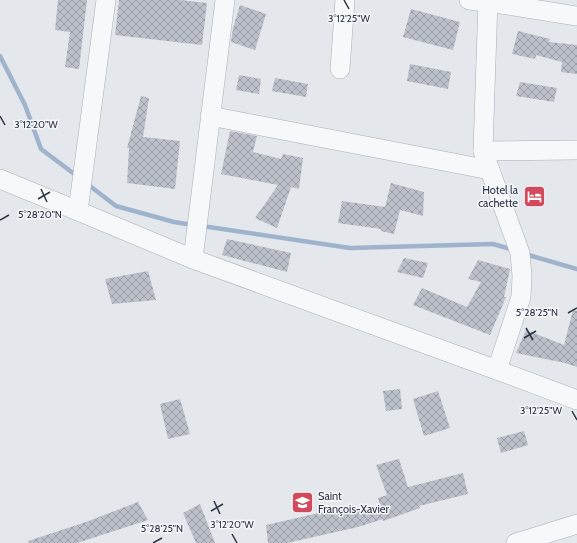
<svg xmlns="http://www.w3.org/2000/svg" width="577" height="543" viewBox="0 0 577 543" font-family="Cabin,sans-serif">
	<defs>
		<pattern id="building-cross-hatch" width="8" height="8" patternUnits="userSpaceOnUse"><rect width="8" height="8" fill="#bbc0ca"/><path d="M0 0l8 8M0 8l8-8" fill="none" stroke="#989da6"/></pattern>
	</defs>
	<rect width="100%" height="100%" fill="#e4e7ec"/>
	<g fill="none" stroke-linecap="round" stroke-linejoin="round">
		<g stroke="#9fb4cc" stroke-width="4.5">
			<path d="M0 56 25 105 41 149 77 176"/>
			<path d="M86 183 116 206 174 222 193 225"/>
			<path d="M202 226 350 248 493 244 514 250"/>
			<path d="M525 254 577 269"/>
		</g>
	</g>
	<g fill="url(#building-cross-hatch)">
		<path d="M58 0H87L79 69 65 67 70 32 55 30Z"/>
		<path d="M119 0H180L207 3 202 45 115 35Z"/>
		<path d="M240 5 266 14 255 50 231 42 233 28Z"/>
		<path d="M411 9 460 22 453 50 403 37Z"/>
		<path d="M518 31 550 39 549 42 577 45V74L561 72 562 62 536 55 535 59 512 54Z"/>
		<path d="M410 64 451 72 448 89 407 81Z"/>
		<path d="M239 75 261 79 259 94 236 90Z"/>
		<path d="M275 78 308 84 306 97 272 91Z"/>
		<path d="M520 82 557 88 554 102 516 96Z"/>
		<path d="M141 96 149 98 143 137 180 141 175 189 127 183 129 148H127Z"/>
		<path d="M230 131 257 136 253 152 281 159 283 154 303 158 299 189 291 187 277 228 255 218 278 185 221 174Z"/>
		<path d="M391 183 424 192 423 216 400 210 394 234 381 231V229L338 223 342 201 385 207Z"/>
		<path d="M227 239 291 253 287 272 222 255Z"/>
		<path d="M404 258 428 263 423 278 397 272Z"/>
		<path d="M478 260 510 269 504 297H506L490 335 413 305 422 288 467 307 481 282 468 279Z"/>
		<path d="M148 271 156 300 112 304 105 279Z"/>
		<path d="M573 310 577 311V367L565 363 516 353 526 330 564 345Z"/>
		<path d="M400 389 402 409 386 411 383 391Z"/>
		<path d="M438 391 450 428 424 436 413 399Z"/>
		<path d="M180 399 190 434 168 439 160 404Z"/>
		<path d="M524 431 528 445 501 453 497 438Z"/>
		<path d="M399 459 408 487 463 473 468 494 419 506 420 508 383 521V519L358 527 287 543H268L266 525 341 508 342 512 381 510 378 498 387 495 376 465Z"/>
		<path d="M138 502 148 520 77 543H29L28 541 86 522Z"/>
		<path d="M200 504 215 543H196L183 513Z"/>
	</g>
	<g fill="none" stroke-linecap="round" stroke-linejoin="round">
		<defs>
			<g id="street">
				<path d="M469 0 488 2 577 16"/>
				<path d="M488 0 483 151 520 253 522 276 521 297 497 370"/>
				<path d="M340 69 345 0"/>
				<path d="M210 116 490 170"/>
				<path d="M483 151 577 150"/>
				<path d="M0 179 78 211 193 259 497 370 577 400"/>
				<path d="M78 211 106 0"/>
				<path d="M193 259 225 0"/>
				<path d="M516 543 577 524"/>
			</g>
		</defs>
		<use href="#street" stroke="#a9aeb7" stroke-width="20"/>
		<use href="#street" stroke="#f7f8fa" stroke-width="19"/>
	</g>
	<path fill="none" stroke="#2b3445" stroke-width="1.5" d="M344 0 349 9M0 116 5 125M41 189 47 202M38 199 50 192M0 220 9 215M568 313 577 308M526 328 533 340M524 338 536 331M572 411 577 420M214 501 220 514M211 511 223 504M232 534 237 543M153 543 162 538"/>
	<defs>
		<symbol id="hotel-square" viewBox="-11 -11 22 22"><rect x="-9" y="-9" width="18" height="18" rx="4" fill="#d1495b" stroke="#f4f6f9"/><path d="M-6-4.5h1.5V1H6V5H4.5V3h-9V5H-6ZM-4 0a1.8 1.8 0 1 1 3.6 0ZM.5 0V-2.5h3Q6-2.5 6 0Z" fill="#fff"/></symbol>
		<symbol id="school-square" viewBox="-11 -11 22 22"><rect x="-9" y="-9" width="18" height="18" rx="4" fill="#d1495b" stroke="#f4f6f9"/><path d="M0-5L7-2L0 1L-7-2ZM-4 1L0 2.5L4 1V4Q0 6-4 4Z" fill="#fff"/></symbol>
	</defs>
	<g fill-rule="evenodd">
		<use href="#hotel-square" x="522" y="184" width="25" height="25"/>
		<use href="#school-square" x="290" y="490" width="25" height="25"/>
	</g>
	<g text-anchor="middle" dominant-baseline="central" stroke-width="3" stroke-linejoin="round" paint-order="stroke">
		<g font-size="11" fill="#2b3445" stroke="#f4f6f9" text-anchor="end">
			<text x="518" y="190">Hotel la<tspan x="518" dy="13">cachette</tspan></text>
			<text x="318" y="496" text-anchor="start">Saint<tspan x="318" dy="13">François-Xavier</tspan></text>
		</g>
	</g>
	<g font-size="10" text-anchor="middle" fill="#2b3445" stroke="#f4f6f9" stroke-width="3" stroke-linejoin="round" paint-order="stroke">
		<text x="349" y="22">3°12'25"W</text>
		<text x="36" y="128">3°12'20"W</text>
		<text x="40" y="218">5°28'20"N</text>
		<text x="537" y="316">5°28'25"N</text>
		<text x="541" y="414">3°12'25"W</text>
		<text x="232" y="528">3°12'20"W</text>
		<text x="162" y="532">5°28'25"N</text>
	</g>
</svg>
